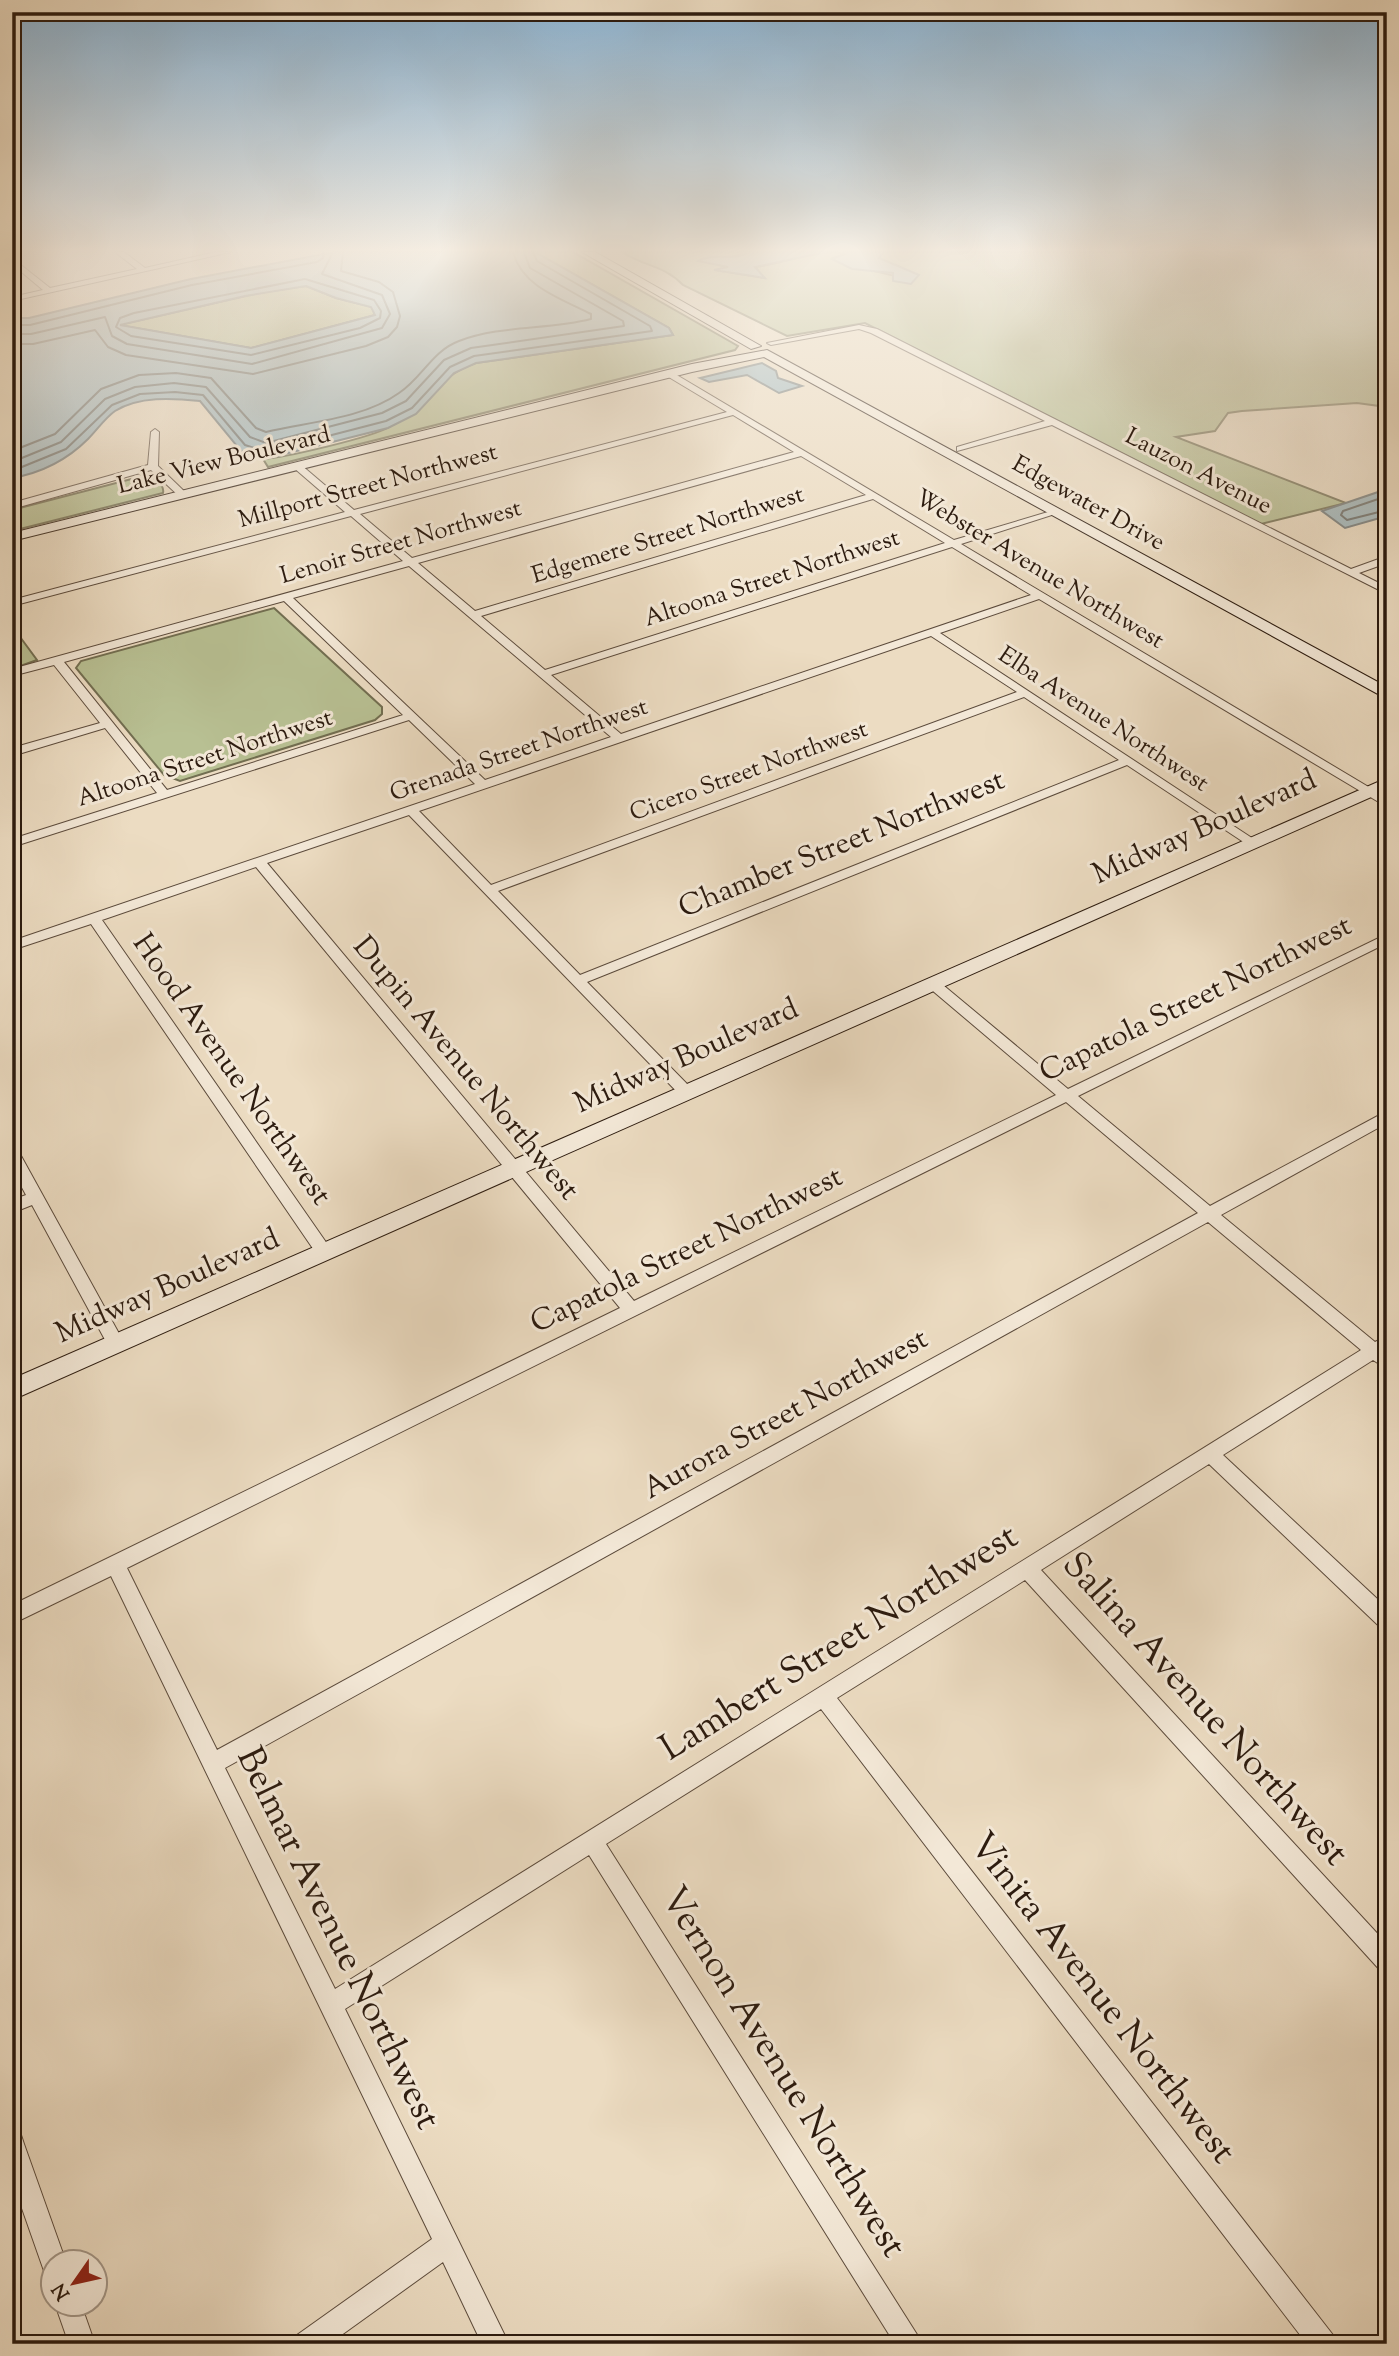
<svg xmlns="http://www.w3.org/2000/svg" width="1399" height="2356" viewBox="0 0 1399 2356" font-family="'Sorts Mill Goudy',serif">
	<rect width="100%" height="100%" fill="#ecdcc2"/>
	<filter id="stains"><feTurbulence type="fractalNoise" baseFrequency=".00286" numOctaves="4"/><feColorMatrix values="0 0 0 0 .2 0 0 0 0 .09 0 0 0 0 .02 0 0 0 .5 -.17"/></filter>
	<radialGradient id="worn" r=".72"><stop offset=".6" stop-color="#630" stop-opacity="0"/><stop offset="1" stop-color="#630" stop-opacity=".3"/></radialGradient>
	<g fill="#b8c093" stroke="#726e51" stroke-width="2">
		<path d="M535 252H573L738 346 735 350 268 467 263 459C284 458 373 437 389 427 420 407 441 374 476 363L673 335 669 328Z"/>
		<path d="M622 252H749L728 258 718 257 720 265 730 268 716 270 764 278 755 267C779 265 826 246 846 254L833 258C859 273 886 268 911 284L879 258 883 252H1387V407L1357 403 1242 411 1228 413 1215 431 1176 437 1346 503 1261 524 865 323 787 336 683 285C664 265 645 267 622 252Z"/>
		<path d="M306 286 336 298 372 307 375 315 251 348 119 325 259 293Z"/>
		<path d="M143 476C152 477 165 484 163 493L12 531V510Z"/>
		<path d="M274 608 382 707V714L375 720 180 781 164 775 76 668 81 661Z"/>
		<path d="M12 626 37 660 12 669Z"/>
	</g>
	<g fill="#9fb8bf" stroke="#717979" stroke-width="2" fill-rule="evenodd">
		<path d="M335 252H535L669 328 673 335 476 363 454 373 416 414 388 428 265 459 241 451 200 401C172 398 139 396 115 411 105 418 97 430 88 439 68 459 41 473 12 478V318H29L191 279ZM306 286 336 298 371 307 375 315 251 348 120 325 245 296Z"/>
		<path d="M749 252H826L755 267 765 278 714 270 728 267 698 261C714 252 733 262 749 252Z"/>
		<path d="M844 252H883L879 258 919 275 911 284 893 281V273L852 269 832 259 845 254Z"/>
		<path d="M762 363 776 371 778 378 802 386 779 393 747 375 709 382 700 378Z"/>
		<path d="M1387 489V516L1345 528 1322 511Z"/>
	</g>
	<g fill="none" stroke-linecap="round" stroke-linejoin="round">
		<g stroke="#666a67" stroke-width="2">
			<path d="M305 279 374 300 381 311 380 318 360 328 251 355 131 336 116 327 120 318 134 313Z"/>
			<path d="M12 325H30L192 285 317 262 323 258 324 252"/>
			<path d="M12 334H31L105 317 112 336 127 344 252 364 382 328 390 314 382 295 322 274 333 252"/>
			<path d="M12 344H33L95 330 108 347 126 355 253 374 366 346 388 337 397 327 400 316 393 292 379 282 341 271 343 252"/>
			<path d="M12 451 55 434 101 389 139 375 176 373 211 378 256 428 266 432C308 422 363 419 399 393 422 378 432 351 459 341 501 325 548 330 591 319V314C562 299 522 287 513 252"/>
			<path d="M12 462 61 442 105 399 135 387 174 383 206 387 250 437 266 443 382 413 406 401 444 360 471 348 624 326 623 321 530 268 524 252"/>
			<path d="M12 471 66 449 112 405 140 394 175 392 203 395 245 445 266 452 386 421 412 408 450 367 474 356 652 331 650 326 537 261 533 252"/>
			<path d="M1387 496 1343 511 1341 515 1347 520 1387 510"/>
		</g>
		<defs>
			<g id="street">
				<path d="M115 252H124L145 268 216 252H231L12 301V297L43 290 12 264V258L50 288 137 269Z"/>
				<path d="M859 325 877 329 1351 569 1387 556V563L1359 573 1387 587V594L1052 425 957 451V447L1045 421 871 333 859 329 771 345 767 343Z"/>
				<path d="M670 371 954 540 1058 509V513L961 544 1387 798V807L1039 599 940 633 1258 842 1256 845H1248L1127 765 587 982 691 1088 693 1092 686 1097 681 1096 409 815 267 863 634 1301 1056 1095 927 986 925 983 927 980H937L1068 1089 1387 934V943L1078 1096 1210 1206 1387 1111V1123L1221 1215 1375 1342 1387 1336V1369L1373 1360 1223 1455 1387 1608V1630L1380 1627 1209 1464 1041 1570 1387 1944V1972L1379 1969 1025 1580 837 1698 1333 2335 1337 2344H1307L821 1709 606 1844 923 2344H895L589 1855 345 2009 509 2344H482L443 2262 329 2344H293L297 2335 432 2239 111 1576 12 1624V1605L620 1308 256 867 102 920 330 1248 332 1252 330 1256H318L91 924 12 950V941L475 784 409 720 12 847V839L157 793 105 728 12 756V748L100 723 54 665 12 676V669L403 561 351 516 12 606V600L345 512 294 468V464H300L354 510 727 412 667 376V372ZM733 415 794 452 412 558 360 514ZM801 456 866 495 475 611 418 563ZM873 499 945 543 545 670 481 616ZM952 547 1031 595 621 734 551 675ZM409 566 611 737 485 780 293 598ZM284 601 403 715 167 790 64 662ZM931 636 1017 692 491 885 419 811ZM1024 697 1119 760 580 975 498 891ZM1066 1102 1198 1213 217 1750 127 1568ZM1208 1222 1361 1350 335 1989 225 1768Z"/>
				<path d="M155 429 159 432 158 466 186 493V497H180L151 470 12 509V503L148 465 151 432Z"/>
				<path d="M12 1149 20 1154 122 1339 125 1344 122 1349H110L32 1205 12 1213V1200L26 1195 12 1169Z"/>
				<path d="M12 2132 21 2135 24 2144 66 2262H52V2275L44 2271 12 2180Z"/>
				<path d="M55 2304H81L95 2344H69Z"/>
			</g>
			<g id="secondary">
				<path d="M582 252H595L761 346 751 349Z"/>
				<path d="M767 350 1387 687V699L764 357 692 372 12 541V533L692 364Z"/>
				<path d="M1387 778V790L12 1400V1379Z"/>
			</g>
		</defs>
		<use href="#street" stroke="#5c4b3c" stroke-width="2"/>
		<use href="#secondary" stroke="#2c1b0f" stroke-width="2"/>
		<use href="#street" fill="#f3e8d7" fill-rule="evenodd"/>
		<use href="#secondary" fill="#f3e8d7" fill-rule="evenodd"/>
	</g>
	<linearGradient id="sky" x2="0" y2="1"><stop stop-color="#8bb6d8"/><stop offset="0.43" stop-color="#f6efe4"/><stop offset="1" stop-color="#f6efe4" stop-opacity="0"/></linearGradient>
	<rect width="1399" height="582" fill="url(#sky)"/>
	<g text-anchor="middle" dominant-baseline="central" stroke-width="6" stroke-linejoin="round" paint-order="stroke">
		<g font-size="24" fill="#2c1b0f" stroke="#f3e8d7">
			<text transform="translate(224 461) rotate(-14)">Lake View Boulevard</text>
			<text transform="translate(1198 472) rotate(27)">Lauzon Avenue</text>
			<text transform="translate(368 487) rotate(-15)">Millport Street Northwest</text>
			<text transform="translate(1088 504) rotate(29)">Edgewater Drive</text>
			<text transform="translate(668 536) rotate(-17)">Edgemere Street Northwest</text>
			<text transform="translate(401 543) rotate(-16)">Lenoir Street Northwest</text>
			<text transform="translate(1039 570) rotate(31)">Webster Avenue Northwest</text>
			<text transform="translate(772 579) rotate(-18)">Altoona Street Northwest</text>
			<text transform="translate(1103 720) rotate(33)">Elba Avenue Northwest</text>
			<text transform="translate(519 751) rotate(-19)">Grenada Street Northwest</text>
			<text transform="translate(205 759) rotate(-18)">Altoona Street Northwest</text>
			<text transform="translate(749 772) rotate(-20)">Cicero Street Northwest</text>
		</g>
		<g font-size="30" fill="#2c1b0f" stroke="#f3e8d7">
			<text transform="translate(1205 828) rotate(-24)">Midway Boulevard</text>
			<text transform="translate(842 845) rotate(-22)">Chamber Street Northwest</text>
			<text transform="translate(1196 1000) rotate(-26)">Capatola Street Northwest</text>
			<text transform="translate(687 1057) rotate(-24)">Midway Boulevard</text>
			<text transform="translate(465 1069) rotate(50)">Dupin Avenue Northwest</text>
			<text transform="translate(231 1070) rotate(55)">Hood Avenue Northwest</text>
			<text transform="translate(687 1251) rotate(-26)">Capatola Street Northwest</text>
			<text transform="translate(168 1287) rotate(-24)">Midway Boulevard</text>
			<text transform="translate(786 1415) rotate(-29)">Aurora Street Northwest</text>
		</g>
		<g font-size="37" fill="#2c1b0f" stroke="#f3e8d7">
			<text transform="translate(840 1644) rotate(-32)">Lambert Street Northwest</text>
			<text transform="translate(1204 1710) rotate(48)">Salina Avenue Northwest</text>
			<text transform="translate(337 1939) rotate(64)">Belmar Avenue Northwest</text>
			<text transform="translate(1101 1999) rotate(52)">Vinita Avenue Northwest</text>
			<text transform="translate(782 2073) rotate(58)">Vernon Avenue Northwest</text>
		</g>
	</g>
	<rect width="1399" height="2356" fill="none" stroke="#ecdcc2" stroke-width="42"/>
	<rect x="14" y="14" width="1371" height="2328" fill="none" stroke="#2c1b0f" stroke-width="3.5"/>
	<rect x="21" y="21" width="1357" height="2314" fill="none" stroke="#2c1b0f" stroke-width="2"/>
	<g transform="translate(74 2283) rotate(236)"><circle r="33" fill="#f3e8d7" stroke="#a39687" stroke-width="2"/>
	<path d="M0-5L12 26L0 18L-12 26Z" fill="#8f2418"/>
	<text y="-10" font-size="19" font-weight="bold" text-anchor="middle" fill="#2c1b0f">N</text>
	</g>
	<rect width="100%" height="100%" filter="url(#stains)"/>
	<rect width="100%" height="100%" fill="url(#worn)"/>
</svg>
